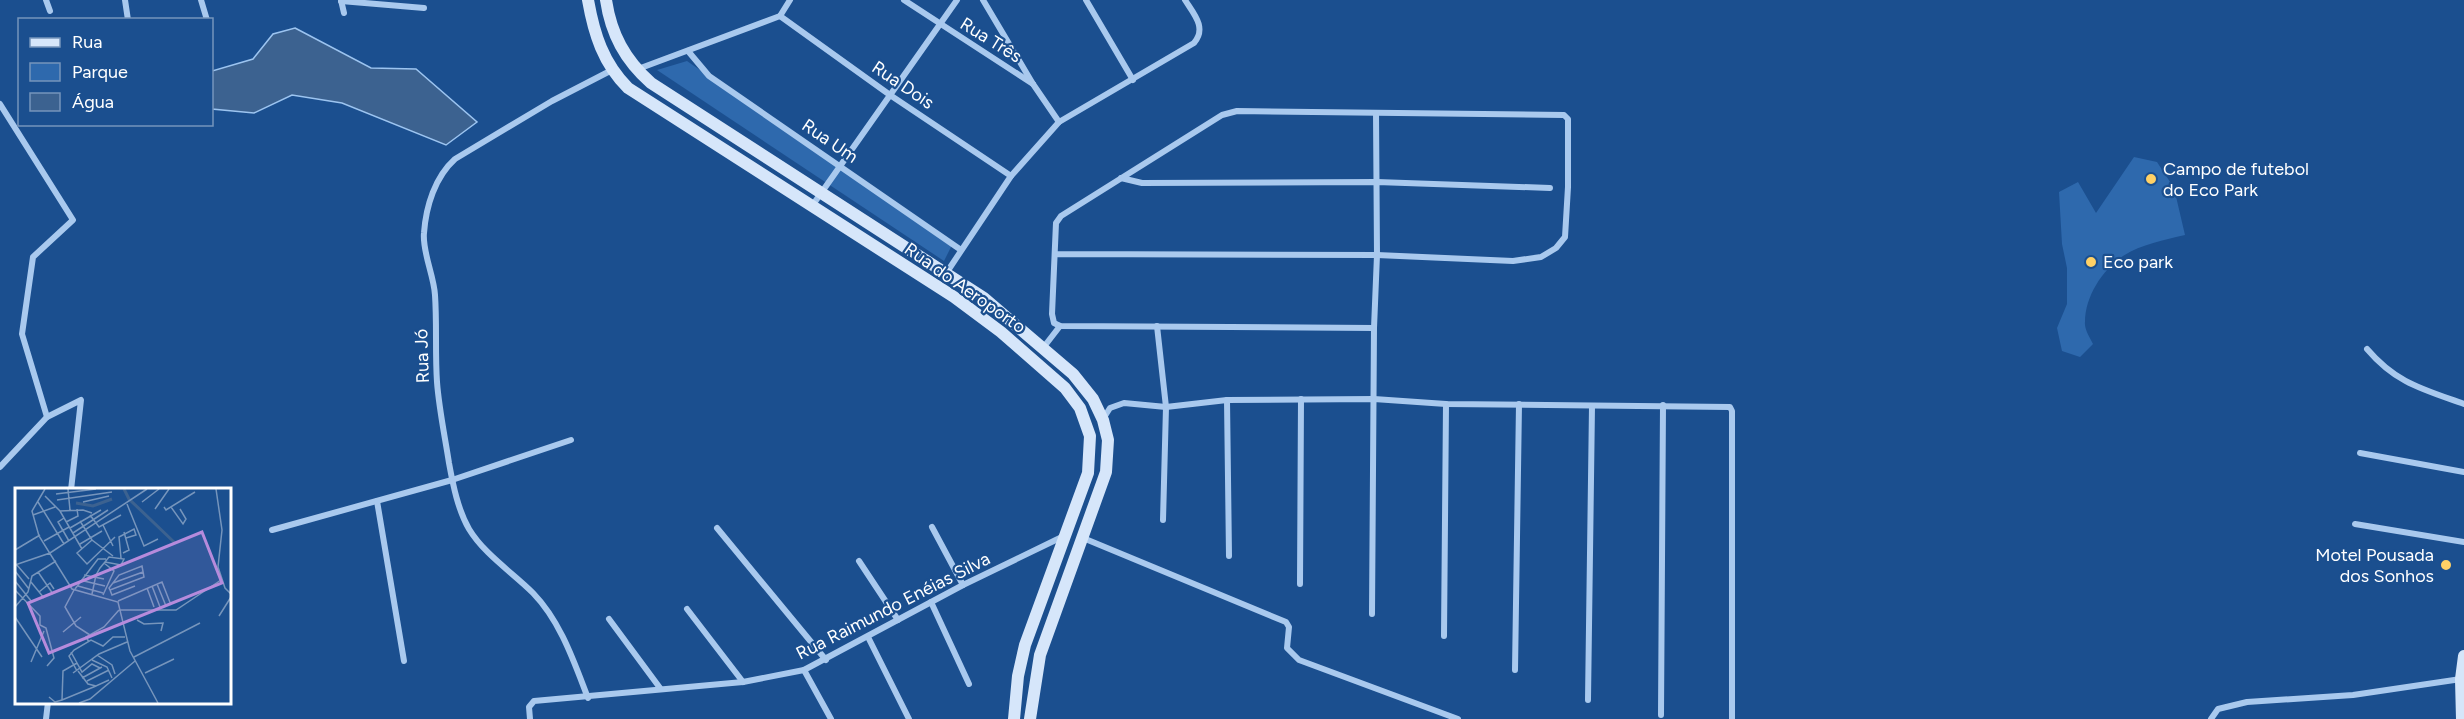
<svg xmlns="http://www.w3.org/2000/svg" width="2464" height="719" viewBox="0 0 2464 719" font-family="Figtree,sans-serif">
	<rect width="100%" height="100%" fill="#1b4f8f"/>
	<g fill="#2e69ad">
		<path d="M687 61 952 245 944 261 657 70Z"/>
		<path d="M2134 157 2157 162 2174 188 2185 235C2164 240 2142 244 2123 256 2102 270 2085 297 2085 322 2084 329 2090 338 2093 344L2080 357 2062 351 2057 328 2067 304V268L2062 244 2059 192 2078 182 2096 213Z"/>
	</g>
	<path fill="#3c6290" stroke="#9cc4f0" stroke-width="1.5" d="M295 28 371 68 416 69 477 122 446 145 342 103 292 95 254 113 212 109V71L253 59 273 34Z"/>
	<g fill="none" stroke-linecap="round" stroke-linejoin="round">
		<g stroke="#a9c9ee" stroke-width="6">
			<path d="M46 0 50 11"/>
			<path d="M125 0 128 20"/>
			<path d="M201 0 207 20"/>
			<path d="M341 0 344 13"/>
			<path d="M904 0 1033 84"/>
			<path d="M983 0 1033 84 1059 122"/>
			<path d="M1086 0 1133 80"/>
			<path d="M341 1 424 8"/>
			<path d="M780 16 890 95 1011 176"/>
			<path d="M688 51 709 76 961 250"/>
			<path d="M638 69 780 16 790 0"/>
			<path d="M0 104 73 220 33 257 22 334 47 417 81 400 71 490"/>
			<path d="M1121 178 1142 183 1377 182 1550 188"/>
			<path d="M812 206 957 0"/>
			<path d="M1055 254 1377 255 1513 261 1541 257 1556 248 1565 237 1568 187V119L1564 115 1237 111 1222 115 1061 216 1056 223 1052 314 1054 323 1060 326 1374 328"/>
			<path d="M947 272 1011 176 1059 122 1194 43C1207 28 1194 14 1185 0"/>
			<path d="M1157 326 1166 407 1163 520"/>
			<path d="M1043 348 1060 326"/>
			<path d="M2367 349C2396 383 2422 389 2464 404"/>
			<path d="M1227 400 1229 556"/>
			<path d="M1103 419 1110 408 1124 403 1166 407 1227 400 1374 399 1446 404 1730 407 1732 411V719"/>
			<path d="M2360 453 2464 472"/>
			<path d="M0 467 47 417"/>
			<path d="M377 501 404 661"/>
			<path d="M2355 524 2464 542"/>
			<path d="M932 527 963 585"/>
			<path d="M717 528 826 660"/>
			<path d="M272 530 452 480 571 440"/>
			<path d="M1083 538 1286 622 1289 627 1287 648 1299 660 1458 719"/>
			<path d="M859 561 898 620"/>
			<path d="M1300 584 1301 399"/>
			<path d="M931 602 969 684"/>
			<path d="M687 609 743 682"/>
			<path d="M1372 614 1374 328 1377 255 1376 113"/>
			<path d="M609 619 660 688"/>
			<path d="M1444 636 1446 404"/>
			<path d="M868 637 909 719"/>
			<path d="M804 670 831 719"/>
			<path d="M1515 670 1519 404"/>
			<path d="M588 698C574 662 561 622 533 593 513 573 484 554 469 529 458 510 453 485 449 463 445 437 439 409 437 382 435 353 437 324 435 295 434 276 422 251 424 233 426 206 435 177 455 159L552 101 612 70"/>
			<path d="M1588 700 1592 406"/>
			<path d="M1661 715 1663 405"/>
			<path d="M46 719 48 702"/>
			<path d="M530 719 529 707 534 701 743 682 804 670 963 585 1064 536"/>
			<path d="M2211 719 2218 709 2247 702 2353 695 2461 679"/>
		</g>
		<g stroke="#d6e6fa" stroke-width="12">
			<path d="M588 0C594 34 603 63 628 88L954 297 1001 332 1065 388 1080 408 1090 436 1088 473 1025 645 1018 676 1014 719"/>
			<path d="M606 0C611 34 625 60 651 83L984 298 1073 374 1093 399 1103 420 1108 440 1106 472 1040 655 1030 719"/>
			<path d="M2462 719 2461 679 2464 656"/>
		</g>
	</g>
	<g fill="#ffd166" stroke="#1b4f8f" stroke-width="2">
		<circle cx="2151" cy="179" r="6"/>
		<circle cx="2091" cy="262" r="6"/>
		<circle cx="2446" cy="565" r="6"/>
	</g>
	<g text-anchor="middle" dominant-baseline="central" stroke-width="4.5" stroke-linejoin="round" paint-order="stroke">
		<g font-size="18" fill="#fff" stroke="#1b4f8f">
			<text transform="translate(991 40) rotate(32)">Rua Três</text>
			<text transform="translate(903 85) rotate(34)">Rua Dois</text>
			<text transform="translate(830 141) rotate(34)">Rua Um</text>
			<text transform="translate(965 288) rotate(35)">Rua do Aeroporto</text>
			<text transform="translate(422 356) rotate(-92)">Rua Jó</text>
			<text transform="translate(893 606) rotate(-27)">Rua Raimundo Enéias Silva</text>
		</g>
		<g font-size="18" fill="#fff" stroke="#1b4f8f" text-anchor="start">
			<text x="2163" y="169">Campo de futebol<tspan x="2163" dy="21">do Eco Park</tspan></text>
			<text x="2103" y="262">Eco park</text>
			<text x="2434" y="555" text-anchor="end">Motel Pousada<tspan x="2434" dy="21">dos Sonhos</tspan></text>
		</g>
	</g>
	<g transform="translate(15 488)">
		<rect width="216" height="216" fill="#1b4f8f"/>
		<path fill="none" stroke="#3c6290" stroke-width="3" d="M109 1 114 11 160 55M61 15 78 18 97 11"/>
		<path fill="none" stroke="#7695bc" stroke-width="1.5" d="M30 1 17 23 24 48 57 101 103 114 115 163 143 215M53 1 55 22M201 1 207 42 203 79 210 100 216 106M41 6 81 1M30 8 45 23 67 61M42 12 97 4M23 14 49 56M68 14 94 8M127 14 144 1M112 16 129 58 143 51M149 19 151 22 180 4M156 19 168 36 171 31 165 21M140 21 154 1M45 23 68 22 77 25M18 27 40 19M75 27 84 39 106 27M49 30 43 34 54 53M65 33 77 52 98 68M51 34 63 28 62 21M88 37 98 58M55 40 86 22M58 45 93 22M77 52 62 65 72 76 100 49M29 53 54 39M65 56 87 43M0 62 25 47M108 65 114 62 109 44M106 70 104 49 119 41 121 47 111 50M1 76 14 91M0 77 35 65 132 1M0 83 14 101M23 84 38 106M69 87 89 91M0 93 17 114M69 93 90 98M16 94 29 110M98 95 128 84M142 96 151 118M63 98 88 105M137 98 145 119M132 100 139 119M60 101 83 71H91M0 102 25 128V137L31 140 39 170 32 178M59 102 50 119 61 138 75 147M95 102 129 89 127 78 104 87 94 100 95 102 97 107 120 98M24 104 35 95 39 101M77 106 81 87 85 80 90 74 94 69 109 71 106 77 90 74M88 107 99 83 89 75M103 113 147 94 156 117M0 119 13 104 17 88 41 73M105 122H161L206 92M204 128 216 109M0 129 27 169M122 132 129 136 148 135 146 143M48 144 66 129M74 154 71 149 89 139 104 122M56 164 67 184 77 176 85 180M82 167 97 177 100 186M119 169 185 135M77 172 92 179 97 190M16 174 29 143M62 183 54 168 59 162 76 152 88 158 98 149H110M63 183 73 196 81 198 94 192M58 185 84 166 112 154M130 185 159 171M67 190 87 179M72 193 94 182M34 209 40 214 47 212 81 198M47 212 48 183 62 175M64 215 75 211 120 173"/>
		<path fill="#b68bdc" fill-opacity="0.15" stroke="#b68bdc" stroke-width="3" d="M187 44 207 95 34 165 13 115Z"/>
		<rect width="216" height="216" fill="none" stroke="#fff" stroke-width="3"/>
	</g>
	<rect x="18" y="18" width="195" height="108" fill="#1b4f8f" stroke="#7695bc" stroke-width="1.5"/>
	<rect x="30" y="38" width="30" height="9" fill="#d6e6fa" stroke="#7695bc" stroke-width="1.5"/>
	<text x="72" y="48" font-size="18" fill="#ffffff">Rua</text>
	<rect x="30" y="63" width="30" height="18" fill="#2e69ad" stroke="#7695bc" stroke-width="1.5"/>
	<text x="72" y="78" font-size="18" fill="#ffffff">Parque</text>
	<rect x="30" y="93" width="30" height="18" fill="#3c6290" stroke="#7695bc" stroke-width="1.5"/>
	<text x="72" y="108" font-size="18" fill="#ffffff">Água</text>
</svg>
